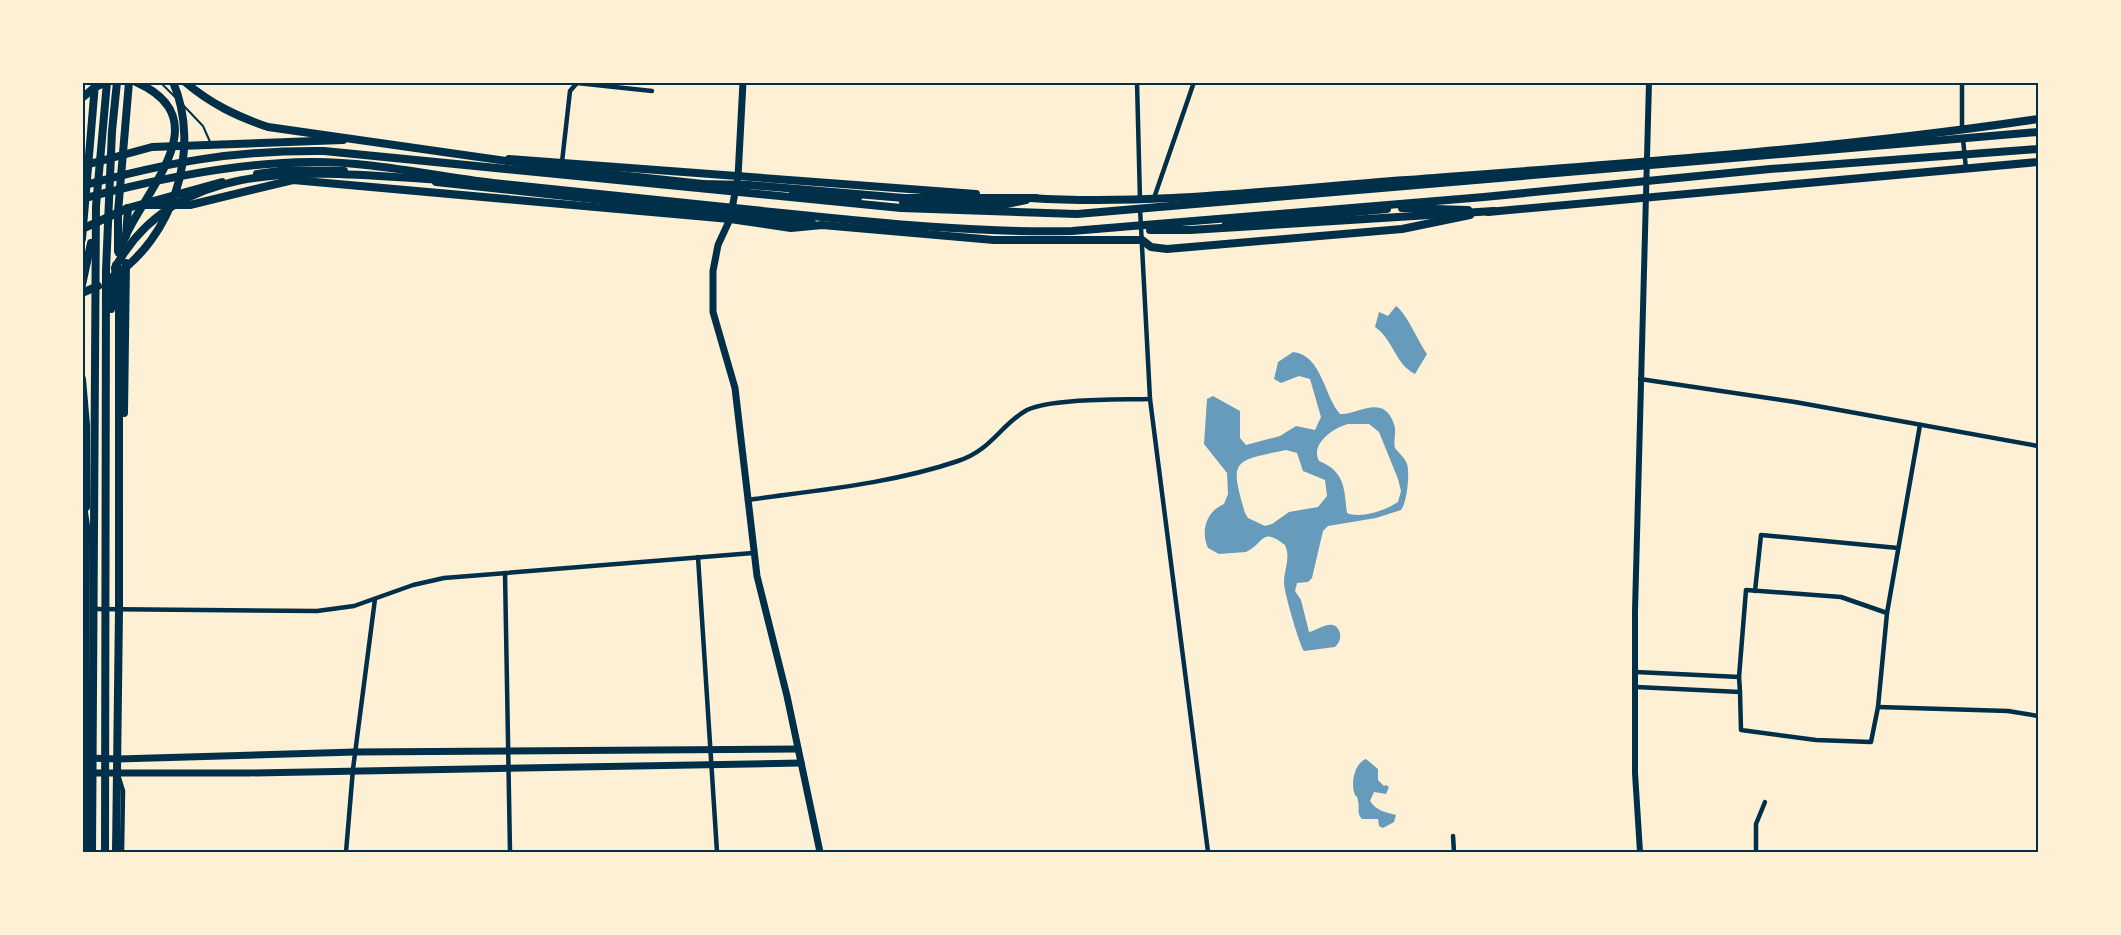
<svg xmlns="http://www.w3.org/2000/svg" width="2121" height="935" viewBox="0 0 2121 935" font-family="'IBM Plex Serif',serif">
	<rect width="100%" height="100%" fill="#fdf0d5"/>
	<g fill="#669bbc" fill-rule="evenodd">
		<path d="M1396 306C1407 314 1418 341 1427 354L1415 374C1395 364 1393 339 1375 327L1379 312 1388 316Z"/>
		<path d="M1293 352C1322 355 1324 396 1340 414 1359 415 1383 393 1394 424 1397 432 1393 440 1395 448 1399 453 1405 458 1407 464 1410 473 1407 503 1401 510L1376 518 1328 526 1323 531 1312 578 1308 582 1297 583 1295 591 1301 600 1309 632C1318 630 1335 616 1340 633 1341 639 1339 643 1335 647L1304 651C1300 647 1284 592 1284 583 1284 569 1291 558 1285 545 1261 526 1264 544 1246 552L1219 554 1208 548C1200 530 1207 511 1224 504L1228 494 1227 473 1204 444 1207 399 1213 396 1240 411V438L1246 445 1280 436 1296 426 1315 430 1321 417 1310 379 1299 376 1281 383 1274 379 1278 362ZM1348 424H1369L1379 432 1398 479 1401 491 1398 502C1386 510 1361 519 1347 513 1344 490 1346 472 1319 461 1310 444 1333 428 1348 424ZM1286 450 1297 453 1303 471 1325 480 1327 496 1318 507 1289 512 1272 524 1265 526 1248 518 1245 513C1229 459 1233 461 1286 450Z"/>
		<path d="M1366 759 1378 769V780L1384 786 1386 785 1389 787 1386 794 1374 792 1370 801C1376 811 1386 812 1396 815L1394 822 1383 828 1379 826 1378 819H1362C1356 812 1360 809 1358 801 1357 793 1356 799 1354 792 1351 781 1355 763 1366 759Z"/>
	</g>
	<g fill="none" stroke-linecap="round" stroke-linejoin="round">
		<g stroke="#003049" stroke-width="2">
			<path d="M160 82 175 97"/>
			<path d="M183 105 203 126 211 144"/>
		</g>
		<g stroke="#003049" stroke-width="4.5">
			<path d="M1137 82 1140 200"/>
			<path d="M1962 82V130"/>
			<path d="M1963 139 1966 169"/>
			<path d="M562 162 570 91 577 83 652 91"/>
			<path d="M1154 198 1194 82"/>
			<path d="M1140 208 1150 399 1208 852"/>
			<path d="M1640 379 1795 402 2038 446"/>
			<path d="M747 500C819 490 890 484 958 461 992 450 1001 424 1027 410 1052 398 1120 400 1150 399"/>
			<path d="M698 557 717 852"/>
			<path d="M505 573 510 852"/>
			<path d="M1755 591 1761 535 1898 548"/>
			<path d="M93 609 317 611 354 606 413 585 444 578 753 553"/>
			<path d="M1887 613 1920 425"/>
			<path d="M1739 677 1740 692"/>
			<path d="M1636 687 1740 692 1741 730 1816 740 1871 742 1878 707 1887 613 1841 597 1746 590 1739 677 1636 672"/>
			<path d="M1878 707 2008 711 2038 716"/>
			<path d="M119 778 123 791 122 852"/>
			<path d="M1453 836 1454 852"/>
			<path d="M346 852 353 769 375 599"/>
			<path d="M1756 852V824L1765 802"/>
		</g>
		<path stroke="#003049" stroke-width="6" d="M1640 852 1635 773V611L1649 82"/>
		<g stroke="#003049" stroke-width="7">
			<path d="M743 82 738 177 730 219 718 245 713 271V312L735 388 757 576 787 696 820 852"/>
			<path d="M88 758 118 759 355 752 798 749"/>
			<path d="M90 773H248L801 763"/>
		</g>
		<g stroke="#003049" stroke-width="8">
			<path d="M509 159 976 194"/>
			<path d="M82 166 152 147 343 140"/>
			<path d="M545 167 703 184"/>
			<path d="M257 174 287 170 344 171"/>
			<path d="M436 182 812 223"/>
			<path d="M793 193 858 198"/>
			<path d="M1030 198C1154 206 1281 189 1406 180 1617 164 1829 150 2038 119"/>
			<path d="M903 202 997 206 1026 200"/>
			<path d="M141 205H190L293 180 730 219 791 228 822 225 994 240H1142L1151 247 1167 249 1402 229 1470 215"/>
			<path d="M1402 208 1468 210"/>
			<path d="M1488 212 2038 162"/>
			<path d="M1226 224 1387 209"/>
			<path d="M82 229 128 208 222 182"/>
			<path d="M126 236 128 208"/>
			<path d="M82 239 95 84"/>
			<path d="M118 251V212L129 82"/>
			<path d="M82 379 86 425V507"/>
			<path d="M124 413 126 263"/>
			<path d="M85 852 86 534"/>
			<path d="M116 852 119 610V269"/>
		</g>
		<g stroke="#003049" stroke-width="8">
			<path d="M185 82C211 104 236 116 268 127L549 167"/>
			<path d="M82 98 95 87 107 82"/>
			<path d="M701 184 749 185 904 198H1036"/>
			<path d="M82 186C167 162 236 150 324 151L901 208 1077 214 2038 132"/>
			<path d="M82 199C156 179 233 163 309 162 371 161 432 176 493 183 589 193 686 203 782 213 879 223 975 233 1072 231L1484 197 1770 169 2038 149"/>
			<path d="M1150 230H1190L1494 211"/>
			<path d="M119 253C134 198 226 122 136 82"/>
			<path d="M115 268C179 149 329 174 442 180"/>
			<path d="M111 278C173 239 202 149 173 82"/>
			<path d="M82 285 91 243"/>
			<path d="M82 293 98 286"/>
			<path d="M111 309 116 265"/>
			<path d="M82 498 88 540"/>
			<path d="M92 852 96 206 107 82"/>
			<path d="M105 852 106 270 112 131 117 82"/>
		</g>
	</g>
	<rect width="2121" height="935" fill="none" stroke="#fdf0d5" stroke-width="168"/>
	<rect x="84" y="84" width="1953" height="767" fill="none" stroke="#003049" stroke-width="2"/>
</svg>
